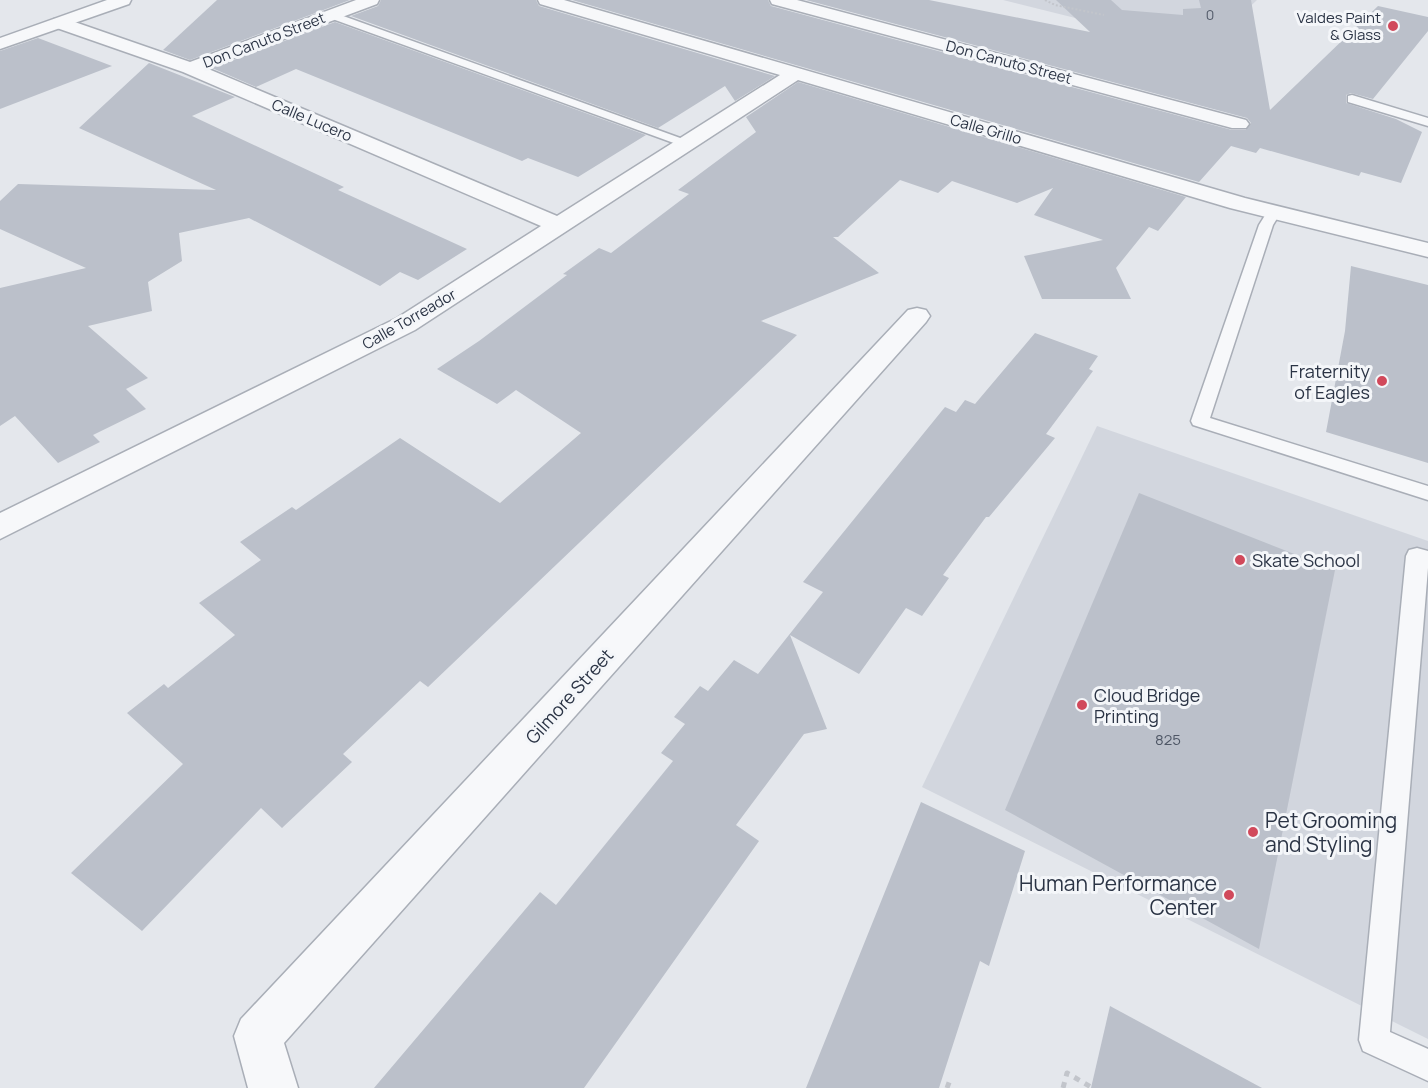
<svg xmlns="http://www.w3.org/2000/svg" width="1428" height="1088" viewBox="0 0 1428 1088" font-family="Manrope,sans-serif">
	<rect width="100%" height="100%" fill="#e4e7ec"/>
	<g fill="#d2d6de">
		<path d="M1003 0H1257L1204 50Z"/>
		<path d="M1097 426 1428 541V1039L922 787Z"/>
	</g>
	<g fill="#bbc0ca">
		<path d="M217 0H350L190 60 163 50Z"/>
		<path d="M381 0H536L539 6 775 76 735 101 725 86 658 128 351 16 378 6Z"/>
		<path d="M572 0H768L771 6 1232 130H1246L1251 123 1247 118 806 0H929L1090 32 1056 0H1111L1122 10 1183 15V9L1201 8 1199 0H1251L1270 110 1378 6 1428 17V31L1373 99 1351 93 1346 95V103L1396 119 1422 132 1401 183 1361 172 1359 176 1260 148 1256 153 1231 146 1199 182Z"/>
		<path d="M335 22 646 135 578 177 528 158 522 161 296 69 256 87 212 68Z"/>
		<path d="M38 38 112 66 0 109V51Z"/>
		<path d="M149 63 235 97 192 116 344 187 338 190 467 249 418 280 400 272 380 286 249 218 179 233 182 261 148 282 152 311 88 326 148 378 126 389 146 409 93 435 100 442 58 463 15 416 0 426V288L86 268 0 229V201L18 184 216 190 79 128Z"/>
		<path d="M798 82 1186 197 1158 231 1149 227 1116 268 1131 299H1042L1024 256 1103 240 1034 215 1053 188 1017 203 952 181 938 193 900 180 838 237H833L879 273 761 321 797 335 428 687 420 681 343 754 352 762 282 828 261 808 142 931 71 873 183 764 127 713 164 684 168 688 235 635 199 603 261 560 240 542 292 507 296 510 400 438 500 503 581 433 516 390 497 404 437 369 479 341 567 275 563 274 599 248 611 253 689 194 678 190 756 132 746 117Z"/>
		<path d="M1351 266 1428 285V463L1326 432 1345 331Z"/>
		<path d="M1035 333 1098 356 1089 369 1093 371 1046 434 1055 438 989 517H986L943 575 949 578 922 616 906 608 859 674 790 635 827 729 804 734 736 825 759 841 584 1088H374L540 892 556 905 673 761 661 753 685 724 674 717 700 686 708 691 734 660 758 674 823 592 803 582 945 407 956 412 965 400 975 404Z"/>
		<path d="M1139 493 1335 570 1259 949 1005 810Z"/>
		<path d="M921 802 1025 851 989 966 980 961 939 1088H806Z"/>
		<path d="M1110 1006 1262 1088H1091Z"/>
	</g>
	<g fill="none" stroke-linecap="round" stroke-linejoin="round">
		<defs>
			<g id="service">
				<path d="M327 13H335L694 143 687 147 682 146 327 17Z"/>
				<path d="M1352 95 1428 118V126L1348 102V96Z"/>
				<path d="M1274 208 1281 212 1273 225 1210 418 1428 486V500L1193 425 1191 421 1259 225 1269 209Z"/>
				<path d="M1417 548 1428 551V568L1390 1032 1428 1049V1081L1363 1051 1359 1040 1406 556 1409 550Z"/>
			</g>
			<g id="minor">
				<path d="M356 0H379L377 4 206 68 557 216 780 75 540 4 538 0H564L1245 198 1428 243V257L1230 208 798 80 415 330 0 539V513L397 318 541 226 183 72 54 27 51 23 54 19H66L190 62Z"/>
				<path d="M770 0H797L1246 120 1249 124 1246 128H1232L772 4Z"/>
				<path d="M917 308 926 310 930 316 926 322 284 1043 298 1088H248L234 1036 241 1019 908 310Z"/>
			</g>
			<path id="tertiary" d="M107 0H131L129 4 0 49V38Z"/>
		</defs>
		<use href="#service" stroke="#a9aeb7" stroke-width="3"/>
		<use href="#minor" stroke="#a9aeb7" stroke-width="3"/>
		<use href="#tertiary" stroke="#a9aeb7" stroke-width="3"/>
		<path stroke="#c2c5cb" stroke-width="2" stroke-dasharray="2 2" stroke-linecap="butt" d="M1045 0 1055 5 1104 15"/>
		<g stroke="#c2c5cb" stroke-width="5" stroke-dasharray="6 6" stroke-linecap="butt">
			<path d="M947 1088 951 1077"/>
			<path d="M1063 1088 1067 1073 1091 1087"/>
		</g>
		<use href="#service" fill="#f7f8fa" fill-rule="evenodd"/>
		<use href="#minor" fill="#f7f8fa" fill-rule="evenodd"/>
		<use href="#tertiary" fill="#f7f8fa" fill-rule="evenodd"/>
	</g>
	<g fill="#d1495b" stroke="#f4f6f9" stroke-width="2">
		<circle cx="1393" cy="26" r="6"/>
		<circle cx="1382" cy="381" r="6"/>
		<circle cx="1240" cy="560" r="6"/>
		<circle cx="1082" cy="705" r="6"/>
		<circle cx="1253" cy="832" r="6"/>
		<circle cx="1229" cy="895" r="6"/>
	</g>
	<g text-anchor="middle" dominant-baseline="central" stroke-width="6" stroke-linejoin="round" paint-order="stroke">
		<g font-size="14" fill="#4f5766">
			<text x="1210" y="14">0</text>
		</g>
		<g font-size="15" fill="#2b3445" stroke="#f4f6f9" text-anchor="end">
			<text x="1381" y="17">Valdes Paint<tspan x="1381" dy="17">&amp; Glass</tspan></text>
		</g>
		<g font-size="15" fill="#2b3445" stroke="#f4f6f9">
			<text transform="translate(264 40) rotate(-21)">Don Canuto Street</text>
			<text transform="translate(1009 62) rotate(15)">Don Canuto Street</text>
			<text transform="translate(312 120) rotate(23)">Calle Lucero</text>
			<text transform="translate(986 129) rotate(16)">Calle Grillo</text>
			<text transform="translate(409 319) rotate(-30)">Calle Torreador</text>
		</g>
		<g font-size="15" fill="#4f5766">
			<text x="1168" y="739">825</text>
		</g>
		<g font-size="18" fill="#2b3445" stroke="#f4f6f9" text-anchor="start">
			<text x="1370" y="371" text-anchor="end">Fraternity<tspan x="1370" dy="21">of Eagles</tspan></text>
			<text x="1252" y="560">Skate School</text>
			<text x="1094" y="695">Cloud Bridge<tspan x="1094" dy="21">Printing</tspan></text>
		</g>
		<g font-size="18" fill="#2b3445" stroke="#f4f6f9">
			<text transform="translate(569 696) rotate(-48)">Gilmore Street</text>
		</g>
		<g font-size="21" fill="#2b3445" stroke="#f4f6f9" text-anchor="start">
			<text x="1265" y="820">Pet Grooming<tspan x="1265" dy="24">and Styling</tspan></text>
			<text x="1217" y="883" text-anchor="end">Human Performance<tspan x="1217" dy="24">Center</tspan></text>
		</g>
	</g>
</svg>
